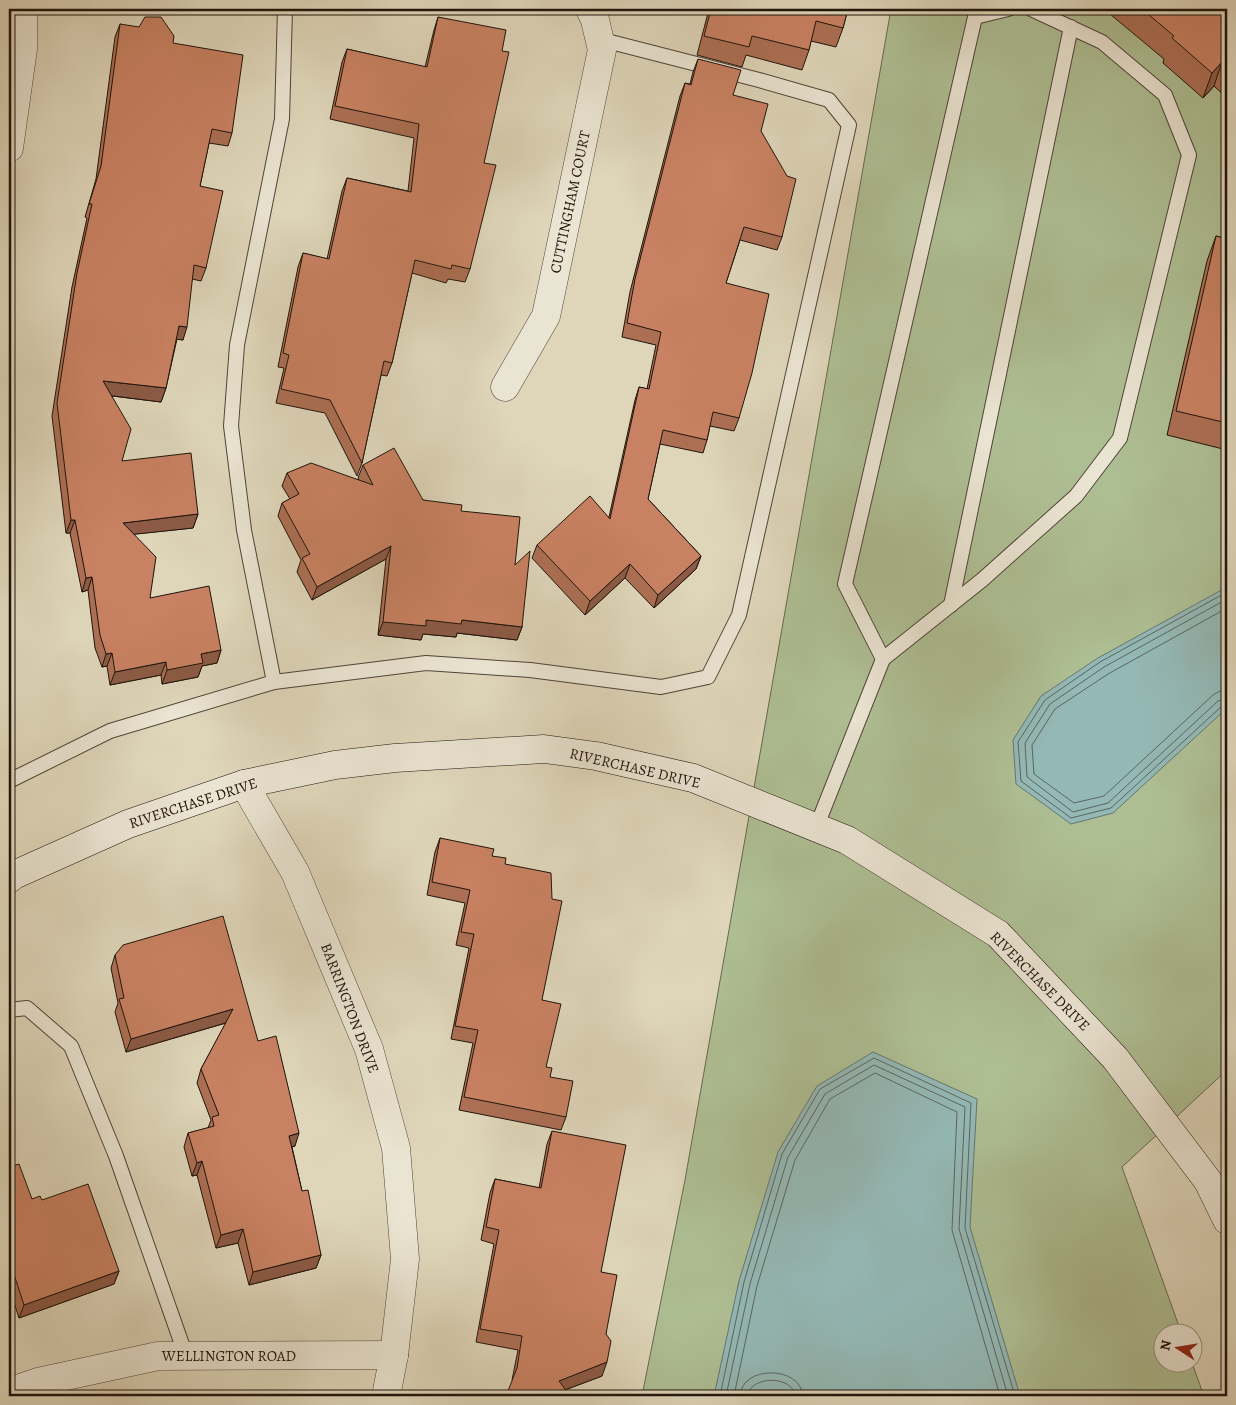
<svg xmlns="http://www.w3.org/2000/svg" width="1236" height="1405" viewBox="0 0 1236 1405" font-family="Alegreya,serif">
	<rect width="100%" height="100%" fill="#dfd6ba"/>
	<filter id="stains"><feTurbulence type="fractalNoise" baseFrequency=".004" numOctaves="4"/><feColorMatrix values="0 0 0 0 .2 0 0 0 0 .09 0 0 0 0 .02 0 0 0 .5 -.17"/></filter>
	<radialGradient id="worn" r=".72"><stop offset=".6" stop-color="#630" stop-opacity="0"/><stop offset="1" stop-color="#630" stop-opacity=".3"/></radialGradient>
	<path fill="#aebe93" stroke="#666950" d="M891 9H1227V1070L1122 1167 1181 1332H1164V1362L1192 1363 1204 1396H642L685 1180Z"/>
	<g fill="#94b8b5" stroke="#657671">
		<path d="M1227 587V708L1113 813 1071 824 1016 784 1013 740 1041 696 1098 658Z"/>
		<path d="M873 1052 977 1099 970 1227 1020 1396H794L772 1392 746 1396H714L739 1281 778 1152 817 1086Z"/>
	</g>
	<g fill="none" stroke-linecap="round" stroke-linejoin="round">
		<g stroke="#5a6660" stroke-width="1">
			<path d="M1227 592 1100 662 1045 700 1018 742 1021 781 1071 818 1111 808 1222 706 1227 704"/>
			<path d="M1227 599 1104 667 1050 704 1025 743 1027 777 1073 812 1108 803 1218 701 1227 698"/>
			<path d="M1227 608 1108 674 1055 709 1032 745 1034 774 1074 803 1104 796 1213 695 1220 691 1227 690"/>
			<path d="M720 1396 744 1282 782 1154 820 1089 874 1058 971 1103 965 1228 1015 1396"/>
			<path d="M726 1396 750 1284 788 1157 825 1094 874 1065 965 1107 959 1229 1008 1396"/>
			<path d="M734 1396 757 1286 795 1160 830 1099 875 1073 957 1112 952 1230 1000 1396"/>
			<path d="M740 1396C741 1365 801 1365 803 1396"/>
			<path d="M748 1396C749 1375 794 1375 795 1396"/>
		</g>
		<defs>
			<g id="lane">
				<path d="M951 605 1071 27"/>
				<path d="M883 659 845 584 975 17 1008 9"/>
				<path d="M274 682 244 530 231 426 237 345 282 119 285 9"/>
				<path d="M9 781 110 731 274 682 426 663 530 670 661 687 708 677 739 615 849 125 829 100 759 80 599 39"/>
				<path d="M816 828 883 659 982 580 1076 496 1120 438 1189 155 1165 95 1102 42 1031 9"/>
				<path d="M9 1010 27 1008 71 1046 116 1156 186 1356"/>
			</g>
			<g id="street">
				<path d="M9 148 23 49V9"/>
				<path d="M505 387 546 316 602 50 595 20 590 9"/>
				<path d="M244 784 295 872 369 1049 396 1148 405 1259 394 1355 386 1396"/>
				<path d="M9 1392 38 1382 158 1356 394 1355"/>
			</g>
			<path id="secondary" d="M9 879 14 875 128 824 244 784 335 765 395 758 544 749 596 756 693 778 847 840 998 934 1115 1058 1208 1181 1227 1220"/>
		</defs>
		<use href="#lane" stroke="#4f4438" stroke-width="16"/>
		<use href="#street" stroke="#4f4438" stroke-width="29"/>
		<use href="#secondary" stroke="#1f140c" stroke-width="29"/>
		<use href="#lane" stroke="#eae4d2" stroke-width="14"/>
		<use href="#street" stroke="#eae4d2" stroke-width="28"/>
		<use href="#secondary" stroke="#eae4d2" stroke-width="28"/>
	</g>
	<g fill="#ac6f54" stroke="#1f140c">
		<path d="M709 9H848L843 28 836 47 811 41 809 50 802 70 746 55 742 67 697 55Z"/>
		<path d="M1104 9H1227V98L1214 86 1203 98 1163 63 1164 59Z"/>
		<path d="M438 17 502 51 484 163 470 269 465 282 448 279 446 283 412 273 392 363 387 376 381 375 362 463 357 476 325 413 276 403 284 368 278 367 298 267 303 253 327 259 342 191 347 178 408 191 414 138 330 119 342 62 347 49 425 67 434 30Z"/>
		<path d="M120 24 173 43 232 133 228 146 209 143 200 186 206 268 201 281 192 279 183 340 177 339 166 388 161 402 112 396 122 461 198 514 193 528 134 534 150 598 221 650 217 663 202 666 198 677 162 684 161 675 110 685 107 666 102 667 95 648 88 590 82 592 70 533H66L52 416 72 287 87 218 85 217 96 179 115 37Z"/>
		<path d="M698 59 733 95 761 131 782 237 777 250 740 240 726 283 739 418 734 431 710 426 707 440 703 453 660 444 648 499 701 556 696 569 654 608 625 578 585 615 532 558 537 545 609 517 635 400 639 387 647 389 656 345 622 337 630 292 680 96 685 83 690 84 693 72Z"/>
		<path d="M1216 236 1227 239V450L1167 435 1207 261Z"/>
		<path d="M363 465 423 500 461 511 515 565 522 627 517 640 457 633 456 637 423 634 421 640 378 635 386 559 312 600 297 572 301 560 278 516 282 503 290 499 282 486 287 473 359 480 358 478Z"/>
		<path d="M440 838 492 856 505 864 542 1000 546 1067 566 1117 561 1130 459 1110 473 1043 451 1039 469 948 456 945 465 903 427 895 435 852Z"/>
		<path d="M115 955 258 1041 295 1146 292 1147 302 1191 321 1255 316 1268 249 1285 238 1243 216 1248 197 1175 192 1176 184 1147 188 1133 208 1128 211 1120 197 1083 201 1069 226 1023 126 1052 115 1012 118 1003 111 968Z"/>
		<path d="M552 1131 601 1272 606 1334 602 1376 565 1390 512 1380 518 1350 476 1342 494 1244 481 1240 490 1193 495 1179 539 1188 547 1144Z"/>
		<path d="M9 1167 32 1199 42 1200 119 1271 114 1284 19 1318 9 1287Z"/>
	</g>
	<g fill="#8c5a45" stroke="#1f140c">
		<path d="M1222 62 1214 86 1203 98 1212 73Z"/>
		<path d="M179 326 187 327 183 340 175 339Z"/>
		<path d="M103 381 166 388 161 402 98 394Z"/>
		<path d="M198 514 193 528 118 536 123 523Z"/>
		<path d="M71 520H75L70 533H66Z"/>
		<path d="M391 546 386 559 312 600 317 587Z"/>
		<path d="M701 556 696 569 654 608 658 595Z"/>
		<path d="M630 564 625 578 585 615 590 601Z"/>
		<path d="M92 577 88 590 82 592 86 578Z"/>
		<path d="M426 620H462L522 627 517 640 457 633 456 637 423 634 421 640 378 635 383 622Z"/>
		<path d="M221 650 217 663 202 666 198 677 162 684 167 670 201 654Z"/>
		<path d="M112 653 107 666 102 667 106 654Z"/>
		<path d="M166 662 161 675 110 685 115 672Z"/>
		<path d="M233 1009 229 1022 126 1052 131 1039Z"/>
		<path d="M299 1133 295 1146 284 1149 289 1136Z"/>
		<path d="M202 1161 197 1175 192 1176 197 1163Z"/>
		<path d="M243 1229 238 1243 216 1248 221 1235Z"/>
		<path d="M321 1255 316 1268 249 1285 253 1272Z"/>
		<path d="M119 1271 114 1284 19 1318 24 1305Z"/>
		<path d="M607 1362 602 1376 554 1394 559 1381Z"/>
	</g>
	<g fill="#c88162" stroke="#1f140c">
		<path d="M711 9H848L843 28 816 21 809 50 752 36 749 47 704 36Z"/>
		<path d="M1142 9H1227V66L1222 62 1212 73 1172 38 1174 36Z"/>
		<path d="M145 17H161L174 36 173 43 243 55 232 133 212 129 200 186 223 191 206 268 194 265 187 327 179 326 166 388 103 381 131 429 122 461 191 453 198 514 123 523 156 557 150 598 209 586 221 650 201 654 203 663 167 670 166 662 115 672 112 653 106 654 100 635 92 577 86 578 75 520H71L57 403 77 273 92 204H89L101 166 120 24 139 27Z"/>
		<path d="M438 17 506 30 502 51 509 52 484 163 496 165 470 269 452 265 451 269 415 260 392 363 384 361 362 463 330 400 281 389 289 355 283 353 303 253 329 259 347 178 411 192 419 124 335 106 347 49 427 67Z"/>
		<path d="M698 59 741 70 733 95 768 104 761 131 787 176 796 179 782 237 744 227 726 283 769 294 752 373 739 418 713 412 707 440 663 430 648 499 701 556 658 595 630 564 590 601 537 545 590 496 610 519 639 387 649 389 661 332 627 323 635 279 685 83 691 85Z"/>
		<path d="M1216 236 1227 239V423L1176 411Z"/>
		<path d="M394 448 423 500 462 505 461 511 520 517 515 565 530 551 522 627 462 620 461 624 426 620V626L383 622 391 546 317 587 302 558 310 554 282 503 299 494 287 473 311 463 373 485 363 465Z"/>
		<path d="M440 838 494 849 492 856 506 858 505 864 551 873 552 899 562 901 542 1000 561 1004 546 1067 552 1068 550 1077 573 1081 566 1117 464 1097 478 1030 455 1026 474 934 461 932 470 890 432 882Z"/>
		<path d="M223 916 258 1041 276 1036 299 1133 289 1136 302 1191 308 1190 321 1255 253 1272 243 1229 221 1235 202 1161 197 1163 188 1133 214 1126 212 1117 219 1115 201 1069 233 1009 131 1039 119 999 124 998 115 955 123 945Z"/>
		<path d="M552 1131 626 1145 601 1272 617 1275 606 1334 611 1341 607 1362 559 1381 570 1396H506L517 1368 522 1336 480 1329 499 1230 486 1227 495 1179 541 1188Z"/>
		<path d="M19 1164 32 1199 40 1196 42 1200 88 1184 119 1271 24 1305 9 1259V1167Z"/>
	</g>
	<g text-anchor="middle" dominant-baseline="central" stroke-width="5" stroke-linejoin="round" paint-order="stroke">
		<g font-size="15" fill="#1f140c" stroke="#eae4d2">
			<text transform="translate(570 202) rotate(-78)">CUTTINGHAM COURT</text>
			<text transform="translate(635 768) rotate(13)">RIVERCHASE DRIVE</text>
			<text transform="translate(193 803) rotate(-18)">RIVERCHASE DRIVE</text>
			<text transform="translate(1040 981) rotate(45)">RIVERCHASE DRIVE</text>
			<text transform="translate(350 1008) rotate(69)">BARRINGTON DRIVE</text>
			<text x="229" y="1356">WELLINGTON ROAD</text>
		</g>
	</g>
	<rect width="1236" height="1405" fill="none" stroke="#dfd6ba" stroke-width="30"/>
	<rect x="10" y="10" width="1216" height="1385" fill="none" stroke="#1f140c" stroke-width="2.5"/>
	<rect x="15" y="15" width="1206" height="1375" fill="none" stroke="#1f140c"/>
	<g transform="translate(1178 1348) rotate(282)"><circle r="24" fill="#eae4d2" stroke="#999183"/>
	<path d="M0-4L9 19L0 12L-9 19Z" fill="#8f2418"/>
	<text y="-8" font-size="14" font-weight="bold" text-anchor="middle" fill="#1f140c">N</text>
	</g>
	<rect width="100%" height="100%" filter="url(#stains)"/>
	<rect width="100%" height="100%" fill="url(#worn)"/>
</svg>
